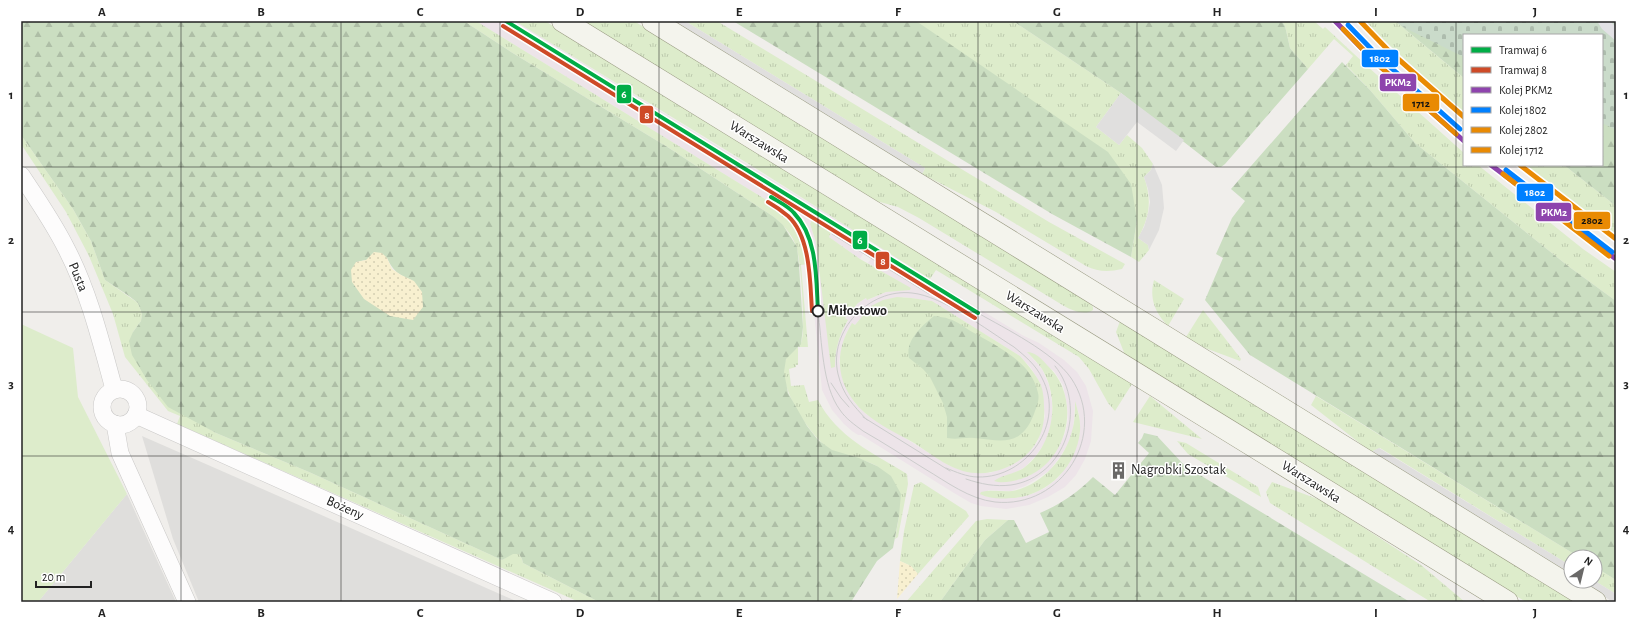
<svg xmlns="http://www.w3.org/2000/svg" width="1637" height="623" viewBox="0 0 1637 623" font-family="'Alegreya Sans',sans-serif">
	<defs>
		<pattern id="grass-tufts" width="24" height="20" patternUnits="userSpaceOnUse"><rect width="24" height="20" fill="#ddeccb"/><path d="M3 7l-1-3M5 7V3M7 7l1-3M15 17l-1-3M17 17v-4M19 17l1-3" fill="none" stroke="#bdcaae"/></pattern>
		<pattern id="forest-firs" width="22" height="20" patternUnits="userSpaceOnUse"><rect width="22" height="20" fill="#cbdec1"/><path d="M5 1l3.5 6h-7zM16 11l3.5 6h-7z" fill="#aebea6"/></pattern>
		<pattern id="sand-dots" width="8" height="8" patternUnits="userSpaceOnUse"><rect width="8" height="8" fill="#f8f0d0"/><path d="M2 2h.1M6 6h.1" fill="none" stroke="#d4ceb2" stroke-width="1.8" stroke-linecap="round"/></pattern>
		<pattern id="cemetery-stones" width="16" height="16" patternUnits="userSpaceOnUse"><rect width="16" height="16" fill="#cadbca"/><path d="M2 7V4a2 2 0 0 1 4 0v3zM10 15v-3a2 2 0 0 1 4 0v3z" fill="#adbcad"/></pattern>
	</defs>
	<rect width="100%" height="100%" fill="#f0eeeb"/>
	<g fill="#dfdedc">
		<path d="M142 436 240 479 518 602H199L173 539Z"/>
		<path d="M127 494 176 602H38Z"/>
	</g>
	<path fill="#ede4e9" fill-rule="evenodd" d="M476 21H515L871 241 860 259 829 237 833 230 810 224 816 242 835 367V354L840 335 848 321 845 319 858 303 866 298 868 300 886 292 911 289 868 263 879 246 930 279 1022 335 1039 343 1064 360 1077 372 1086 386 1093 411 1091 441 1085 459 1076 475 1065 487 1048 497 1029 505 1006 509 981 506 971 503 954 493 861 435H858L852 431 844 424 832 410 822 390 809 264 804 241 797 227 786 214 773 204ZM903 297 932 301 1020 356 1031 368 1040 383 1045 416 1038 441 1033 448 1012 465 990 473 950 466 866 414 854 402 843 380 839 361 846 333 852 324 855 325 865 313 872 308 871 306ZM1028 353 1054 371 1063 385 1067 405 1068 420 1065 434 1055 453 1042 467 1027 477 1012 481 998 482 1025 467 1037 454 1047 439 1052 421V402L1049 385 1042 369ZM1075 402 1079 414 1080 431 1076 448 1069 463 1058 478 1045 488 1032 494 1015 498 987 497 988 490 1011 491 1025 486 1049 471 1059 458 1068 444 1073 431Z"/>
	<g fill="url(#grass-tufts)">
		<path d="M464 21H476L773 204C797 223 803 234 808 264L801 265 808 347H798V365H796V367L789 369 791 386 804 385 809 402 818 400C837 437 873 453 907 474L908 484 898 537 895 539 899 516 877 466C871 463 864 460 857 458 849 455 839 455 831 450 811 438 774 383 786 359 789 353 798 349 801 343 806 331 801 259 796 246 792 234 783 225 774 217L669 148 511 52Z"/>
		<path d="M515 21H545L1132 384 1115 411 1108 403 1089 369 1079 357 936 270 930 279 752 166Z"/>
		<path d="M583 21H634L1089 302 1093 307V310C1085 316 1071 310 1064 306L919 218 898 207 880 202 878 203Z"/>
		<path d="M685 21H717L1049 222 1125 264 1122 269C1109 272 1098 272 1086 266L996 212 922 174 925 168Z"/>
		<path d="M915 21H1013L1121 93 1096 127 1119 145 1127 135 1142 148 1153 164 1151 170 1144 177C1152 199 1150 217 1138 238L1148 245 1149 250 1139 262 1131 257 1137 220Z"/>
		<path d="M1282 21H1314L1323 29 1325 27 1367 66 1464 153V165H1478L1583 249 1616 272V301L1568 266 1415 143 1370 90 1346 65 1353 56 1334 39 1308 69 1290 48 1285 26Z"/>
		<path d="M1363 21H1395L1459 74 1464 78V113Z"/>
		<path d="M21 135 73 209 91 241 105 280 138 303 142 314 141 321 133 332 199 423 216 433 309 472 502 560 513 553 519 554 522 559 523 563 599 602H579L177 424 180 416 168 411 125 357 113 314 89 256 66 212 21 144Z"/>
		<path d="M1526 165H1564L1616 206V236Z"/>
		<path d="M814 217 833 228 829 237 860 259 911 288 910 290 886 292 867 300 866 298 858 303 845 318 848 320C839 335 835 350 835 367L831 368 816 242 810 224Z"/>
		<path d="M1154 280 1184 299 1168 326C1155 313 1149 298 1154 280Z"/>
		<path d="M897 297 911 298 932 301 1020 356C1027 364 1035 373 1040 383 1043 389 1044 399 1044 406 1045 418 1043 431 1037 441 1026 462 998 475 976 473 952 472 933 455 914 443 898 434 879 425 865 413 837 388 832 355 852 323L855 325 865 313 872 308 871 306 883 300Z"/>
		<path d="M1203 310 1241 359 1240 361 1205 348 1186 337Z"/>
		<path d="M1120 321 1574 602H1526L1125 355 1116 332Z"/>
		<path d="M1027 352C1035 352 1042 359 1047 365 1083 398 1069 464 1021 479 1013 481 1003 484 994 481 1001 475 1016 474 1025 467 1053 445 1061 400 1042 369 1038 363 1032 357 1027 352Z"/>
		<path d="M1150 396 1202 439 1133 422Z"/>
		<path d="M1316 396 1579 557H1571V566L1380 448 1371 452 1311 405Z"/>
		<path d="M1075 401C1078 411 1081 421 1080 431 1077 467 1046 497 1011 498 1000 499 990 499 980 494L981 492C991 489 1001 492 1012 491 1041 486 1065 459 1072 431 1075 422 1075 411 1075 401Z"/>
		<path d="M1177 441 1186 443 1258 487 1261 497 1188 454Z"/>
		<path d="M921 482 966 511 969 516 918 574 911 566 900 561 904 531 914 485Z"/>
		<path d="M1272 482 1323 501 1421 565 1465 602H1431L1270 503 1266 492Z"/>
		<path d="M987 519 1008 520 985 540 940 602H906L976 521Z"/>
		<path d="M1595 567 1616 580V594L1595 581Z"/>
	</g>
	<g fill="url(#forest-firs)" fill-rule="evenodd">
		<path d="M21 21H464L511 52 669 148 774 217 783 225 797 247 799 265 803 327 801 344 786 359 784 372 788 393 807 426 818 440 832 450 859 458 877 466 891 476 901 494 899 516 893 548 877 561 851 602H599L523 563 522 559 519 554H513L502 560 309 472 216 433 168 407 147 380 132 355 129 341 133 332 141 321 142 314 138 303 129 296 105 280 91 241 73 209 21 135ZM387 258C394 273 400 275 414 281L356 262 366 260Z"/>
		<path d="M733 21H915L919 23 1108 152 1131 184 1137 220 1131 257 1052 214Z"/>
		<path d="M1013 21H1282L1285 26 1290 48 1308 69 1225 164 1221 167H1216L1121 93Z"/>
		<path d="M1395 21H1606L1464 35V78Z"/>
		<path d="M1602 36 1616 45V206L1564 165H1602Z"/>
		<path d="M1342 62 1370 90 1415 143 1568 266 1616 301V580L1595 567V557H1579L1250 355 1205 300 1223 258 1216 254 1232 218 1245 201 1231 189Z"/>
		<path d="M934 316C939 317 945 317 949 319 958 321 967 330 976 334 1000 348 1032 363 1038 393 1040 400 1036 408 1034 414 1021 447 1003 441 974 438 964 437 958 440 947 438V417L943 403 930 377 923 369 909 358C905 340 922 326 934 316Z"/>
		<path d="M1144 433 1157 436 1185 466 1410 602H940L985 540 1008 520H1014L1026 543 1049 532 1040 513C1061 504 1077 493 1093 477L1115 495 1149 453 1138 443 1142 438Z"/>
	</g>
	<g fill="url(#sand-dots)">
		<path d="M374 252 382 253 387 258 392 269 401 275 414 281 422 292 423 307 413 320 390 316 364 299 352 282 351 270 356 262 366 260Z"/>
		<path d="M900 561 911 566 918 574 897 599Z"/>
	</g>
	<path fill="url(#cemetery-stones)" d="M1395 21H1616V130L1602 123V35H1464V57L1405 28Z"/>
	<path fill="#ddeccb" d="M21 324 73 348 78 397 127 494 38 602H21Z"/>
	<g fill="#e0dfde">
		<path d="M670 21H685L925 168 921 176Z"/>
		<path d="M1121 93 1184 140 1176 151 1137 122 1119 145 1096 127Z"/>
		<path d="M1153 164 1162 185 1164 208 1159 230 1149 250 1148 245 1138 238 1144 227 1148 214 1150 202 1148 189 1144 177 1151 170Z"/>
		<path d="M1379 448 1571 566V576L1371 452Z"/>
		<path d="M1579 581H1595L1616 594V602H1613Z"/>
	</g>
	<path fill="#e2e1e5" d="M1597 21H1610L1616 27V41L1602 29Z"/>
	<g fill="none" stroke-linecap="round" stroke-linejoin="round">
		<defs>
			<g id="street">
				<path d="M21 175C37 199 53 222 66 248 89 292 101 342 114 389"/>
				<circle cx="120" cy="407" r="18"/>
				<path d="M136 415 553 602"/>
				<path d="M115 424 120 453 187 602"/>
			</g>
			<g id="secondary">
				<path d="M563 21 1507 602"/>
				<path d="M653 21 1595 602"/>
			</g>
		</defs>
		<use href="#street" stroke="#c9c8c7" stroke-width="18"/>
		<use href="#secondary" stroke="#999a82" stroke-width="23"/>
		<use href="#street" stroke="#fdfcfc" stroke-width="17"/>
		<use href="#secondary" stroke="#f4f4ed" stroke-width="22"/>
		<g stroke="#ccc" stroke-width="1">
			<path d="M832 234 929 294"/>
			<path d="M818 311C822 341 822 386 840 410 846 419 855 425 863 431 884 443 904 456 925 469 947 482 969 499 995 502 1062 509 1109 434 1071 378 1053 352 1006 329 978 313"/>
			<path d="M831 383 841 398 849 407"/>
			<path d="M863 417 950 471"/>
			<path d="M867 420C853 405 843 395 838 374 828 331 869 288 912 293 943 296 987 330 1014 347 1025 356 1036 365 1042 378 1066 423 1027 478 978 477 967 477 956 472 946 468"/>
			<path d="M966 479C981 484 995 487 1011 485 1066 477 1088 407 1055 366"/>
		</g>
		<defs>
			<g id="rail-1">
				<path d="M1335 21 1375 62 1464 141"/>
				<path d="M1491 165 1616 259"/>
			</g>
			<g id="rail-2">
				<path d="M1348 25 1380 58 1460 129"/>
				<path d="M1506 170 1612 252"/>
			</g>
			<g id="rail-3">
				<path d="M1360 21 1388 50 1464 117"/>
				<path d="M1520 165 1616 239"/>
			</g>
			<g id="rail-4">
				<path d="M1343 29 1376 63 1456 134"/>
				<path d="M1503 174 1609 256"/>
			</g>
		</defs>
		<use href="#rail-1" stroke="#fff" stroke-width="8"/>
		<use href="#rail-2" stroke="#fff" stroke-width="8"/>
		<use href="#rail-3" stroke="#fff" stroke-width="8"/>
		<use href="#rail-4" stroke="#fff" stroke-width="8"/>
		<use href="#rail-1" stroke="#8e44ad" stroke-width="5"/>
		<use href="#rail-2" stroke="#0080ff" stroke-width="5"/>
		<use href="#rail-3" stroke="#e98a03" stroke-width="5"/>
		<use href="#rail-4" stroke="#e98a03" stroke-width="5"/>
		<defs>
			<g id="tram-1">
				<path d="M506 21 978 313"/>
				<path d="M771 197C779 202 788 206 794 213 818 238 816 279 818 311"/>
			</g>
			<g id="tram-2">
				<path d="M503 26 975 318"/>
				<path d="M768 202C775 206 782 211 788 216 811 237 810 283 812 311"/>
			</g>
		</defs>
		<use href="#tram-1" stroke="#fff" stroke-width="7"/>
		<use href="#tram-2" stroke="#fff" stroke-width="7"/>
		<use href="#tram-1" stroke="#00ad46" stroke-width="4"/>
		<use href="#tram-2" stroke="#ce4a27" stroke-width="4"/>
	</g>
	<path fill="none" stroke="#222" stroke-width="1" stroke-opacity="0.55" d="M181 21V602M341 21V602M500 21V602M659 21V602M818 21V602M978 21V602M1137 21V602M1296 21V602M1456 21V602M21 167H1616M21 312H1616M21 456H1616"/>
	<defs>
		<symbol id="building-bare" viewBox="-9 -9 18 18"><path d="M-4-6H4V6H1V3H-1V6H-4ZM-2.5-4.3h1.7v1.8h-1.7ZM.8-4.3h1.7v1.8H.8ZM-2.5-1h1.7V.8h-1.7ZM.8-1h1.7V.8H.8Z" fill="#6a6968" stroke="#fff" stroke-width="2.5" paint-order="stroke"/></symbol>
	</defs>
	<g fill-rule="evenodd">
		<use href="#building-bare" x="1106" y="458" width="25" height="25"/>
	</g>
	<circle fill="#fff" stroke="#222" stroke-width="2" cx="818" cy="311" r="5.5"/>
	<g text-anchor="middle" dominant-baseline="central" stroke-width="3" stroke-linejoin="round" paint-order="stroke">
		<g font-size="14" fill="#222" stroke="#fff">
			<text transform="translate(759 142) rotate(32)">Warszawska</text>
			<text transform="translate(78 277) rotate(68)">Pusta</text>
			<text transform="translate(1035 312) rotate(32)">Warszawska</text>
			<text transform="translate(1311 482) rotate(32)">Warszawska</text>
			<text transform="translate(345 508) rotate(24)">Bożeny</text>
		</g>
		<g font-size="14" font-weight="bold" fill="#222" stroke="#fff" text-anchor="start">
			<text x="828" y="311">Miłostowo</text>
		</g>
		<g font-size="14" fill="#222" stroke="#fff" text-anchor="start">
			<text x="1131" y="470">Nagrobki Szostak</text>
		</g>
	</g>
	<g stroke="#fff" stroke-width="1.5">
		<rect x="1361" y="49" width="38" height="19" rx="4" fill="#0080ff"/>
		<rect x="1379" y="73" width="38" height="19" rx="4" fill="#8e44ad"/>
		<rect x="616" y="84" width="16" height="20" rx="4" fill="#00ad46"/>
		<rect x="1402" y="93" width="38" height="19" rx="4" fill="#e98a03"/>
		<rect x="639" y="105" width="15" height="19" rx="4" fill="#ce4a27"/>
		<rect x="1516" y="183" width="38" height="19" rx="4" fill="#0080ff"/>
		<rect x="1535" y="202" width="37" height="20" rx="4" fill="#8e44ad"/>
		<rect x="1573" y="211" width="38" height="19" rx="4" fill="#e98a03"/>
		<rect x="852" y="230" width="16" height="20" rx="4" fill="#00ad46"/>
		<rect x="875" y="251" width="15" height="19" rx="4" fill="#ce4a27"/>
	</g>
	<g font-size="11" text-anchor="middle" font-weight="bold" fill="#fff">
		<text x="1380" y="62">1802</text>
		<text x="1398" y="86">PKM2</text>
		<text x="624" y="98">6</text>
		<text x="647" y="119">8</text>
		<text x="1535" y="196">1802</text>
		<text x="1554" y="216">PKM2</text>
		<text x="860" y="244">6</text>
		<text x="883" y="265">8</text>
	</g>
	<g font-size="11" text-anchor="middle" font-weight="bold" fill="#111">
		<text x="1421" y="107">1712</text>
		<text x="1592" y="224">2802</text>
	</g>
	<rect width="1637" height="623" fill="none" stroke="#ffffff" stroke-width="44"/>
	<rect x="1463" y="34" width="140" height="132" fill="#ffffff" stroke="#a7a7a7"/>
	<rect x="1471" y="47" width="20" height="6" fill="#00ad46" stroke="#a7a7a7"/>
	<text x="1499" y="54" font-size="12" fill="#222222">Tramwaj 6</text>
	<rect x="1471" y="67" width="20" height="6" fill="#ce4a27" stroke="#a7a7a7"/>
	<text x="1499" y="74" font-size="12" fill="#222222">Tramwaj 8</text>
	<rect x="1471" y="87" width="20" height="6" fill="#8e44ad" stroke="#a7a7a7"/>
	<text x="1499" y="94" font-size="12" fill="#222222">Kolej PKM2</text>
	<rect x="1471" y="107" width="20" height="6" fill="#0080ff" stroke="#a7a7a7"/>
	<text x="1499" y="114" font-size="12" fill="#222222">Kolej 1802</text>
	<rect x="1471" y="127" width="20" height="6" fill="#e98a03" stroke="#a7a7a7"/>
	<text x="1499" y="134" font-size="12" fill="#222222">Kolej 2802</text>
	<rect x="1471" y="147" width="20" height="6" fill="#e98a03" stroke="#a7a7a7"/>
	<text x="1499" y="154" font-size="12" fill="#222222">Kolej 1712</text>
	<g transform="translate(1583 569) rotate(35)"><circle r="19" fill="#ffffff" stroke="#a7a7a7"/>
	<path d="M0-3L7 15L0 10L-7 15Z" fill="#6a6968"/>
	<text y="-6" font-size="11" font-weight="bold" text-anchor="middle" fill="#222222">N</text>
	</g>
	<path d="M36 581v6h55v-6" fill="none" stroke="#222222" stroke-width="2"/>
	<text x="42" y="581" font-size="12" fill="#222222" stroke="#ffffff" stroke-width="3" paint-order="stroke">20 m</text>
	<rect x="22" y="22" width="1593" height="579" fill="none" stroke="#222" stroke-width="1.5"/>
	<g font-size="13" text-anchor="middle" font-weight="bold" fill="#222">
		<text x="102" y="16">A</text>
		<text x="261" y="16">B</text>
		<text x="420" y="16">C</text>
		<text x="580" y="16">D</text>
		<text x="739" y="16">E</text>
		<text x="898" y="16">F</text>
		<text x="1057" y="16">G</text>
		<text x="1217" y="16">H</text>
		<text x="1376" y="16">I</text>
		<text x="1535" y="16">J</text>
		<text x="11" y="99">1</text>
		<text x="1626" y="99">1</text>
		<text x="11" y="244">2</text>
		<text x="1626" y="244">2</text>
		<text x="11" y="388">3</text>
		<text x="1626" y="388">3</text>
		<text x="11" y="533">4</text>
		<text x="1626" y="533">4</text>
		<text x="102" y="617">A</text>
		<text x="261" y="617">B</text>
		<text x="420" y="617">C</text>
		<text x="580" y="617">D</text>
		<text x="739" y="617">E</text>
		<text x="898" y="617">F</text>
		<text x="1057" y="617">G</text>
		<text x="1217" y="617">H</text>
		<text x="1376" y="617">I</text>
		<text x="1535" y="617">J</text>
	</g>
</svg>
